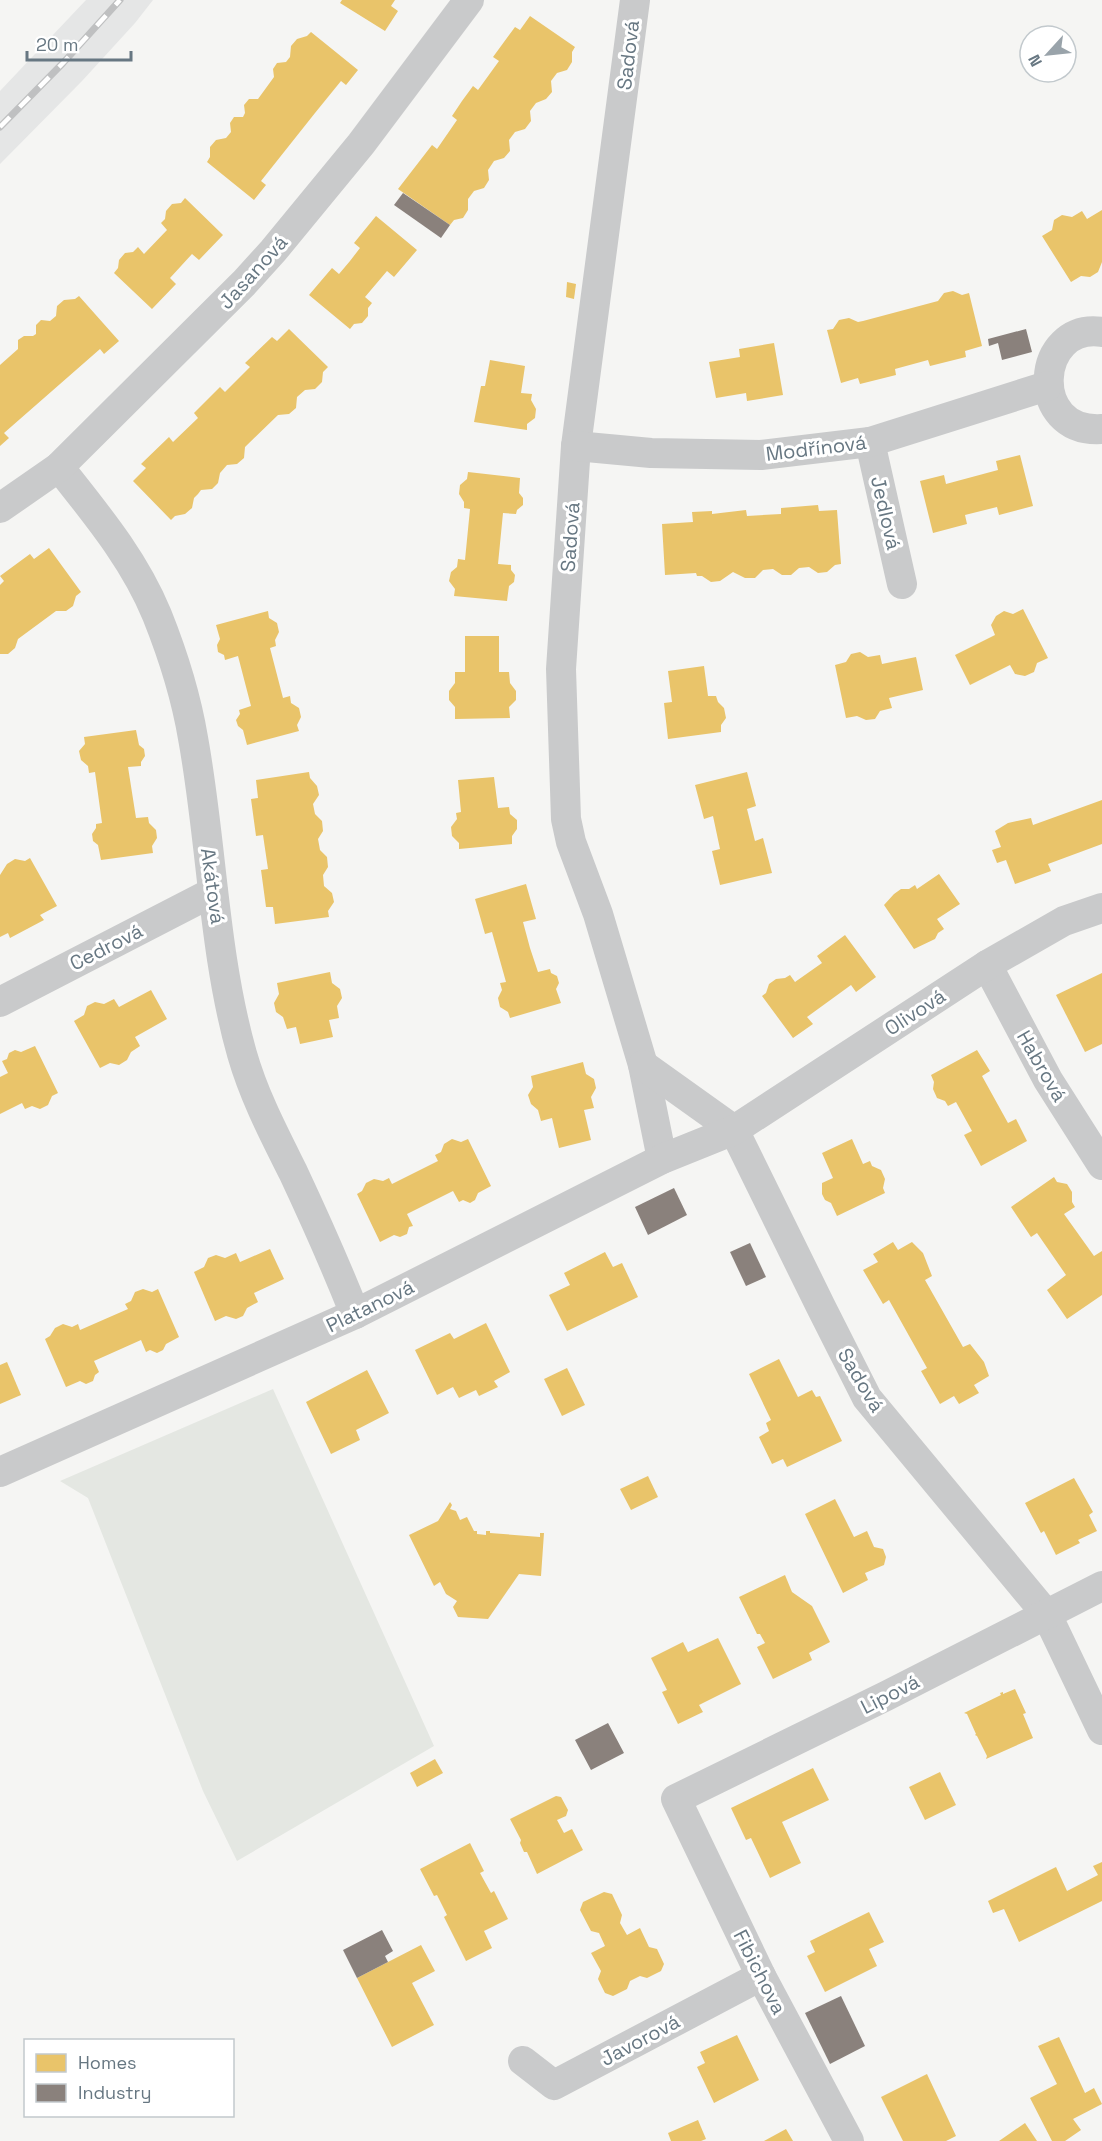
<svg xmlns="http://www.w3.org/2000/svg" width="1102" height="2141" viewBox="0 0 1102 2141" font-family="'Space Grotesk',sans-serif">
	<rect width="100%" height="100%" fill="#f5f5f3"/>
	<path fill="#e5e6e6" d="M86 0H153L135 23 82 81 0 164V91Z"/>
	<path fill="#e4e7e2" d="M273 1389 434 1746 237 1861 203 1791 88 1498 60 1481Z"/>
	<g fill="#e9c46a">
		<path d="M342 0H395L391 6 398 11 385 31 340 3Z"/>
		<path d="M530 16 575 47 572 52V62L567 70 557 73 551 81 552 92 546 99 536 103 530 111 531 121 525 129 515 132 509 140 510 151 504 158 494 161 488 170 489 180 484 188 474 191 468 199V210L463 218 454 220 450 225 398 189 432 145 437 149 457 120 452 116 462 101 473 86 478 90 499 61 493 57 515 27 520 30Z"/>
		<path d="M311 32 358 70 346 85 341 81 315 113 261 181 266 185 254 200 207 162 210 157V147L216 140 226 138 231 132 230 123 234 117H243L245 113 244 105 249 99H258L274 77 273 69 277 63 286 62 290 57 291 46 297 39 307 36Z"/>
		<path d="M185 198 223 235 199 260 192 254 170 278 176 284 152 309 114 273 118 268 119 260 125 253 133 252 138 247 144 254 167 230 161 223 165 219 166 211 172 204 181 203Z"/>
		<path d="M1102 210V262L1098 272 1090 277 1081 276 1071 282 1042 236 1052 230 1054 220 1062 215 1072 217 1082 211 1087 219Z"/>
		<path d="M376 216 417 250 394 277 387 271 365 297 372 303 368 308V316L362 323 354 324 350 329 309 295 332 268 339 274 350 261 360 248 354 243Z"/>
		<path d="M567 282 576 284 574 299 566 297Z"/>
		<path d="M953 291 962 295 969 293 982 346 965 351 966 357 930 366 928 360 895 369 896 375 860 384 858 378 841 383 827 330 833 329 839 320 849 318 858 322 863 321 938 301 944 293Z"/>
		<path d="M79 296 119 341 104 354 100 349 4 433 9 438 0 446V365L18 349V340L24 336H33L36 334V325L41 320 50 321 56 316 57 306 64 300 75 299Z"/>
		<path d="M289 329 328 367 323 372 322 382 315 389 305 390 297 397 296 408 289 414 278 415 245 447 244 458 237 464 227 465 220 473 218 483 212 489 201 490 198 494 194 498 192 508 185 514 175 516 171 520 133 481 146 468 141 464 169 437 173 442 198 418 194 413 220 387 225 392 250 367 245 363 272 337 277 341Z"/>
		<path d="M774 343 783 395 747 401 746 393 716 398 709 362 740 357 739 349Z"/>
		<path d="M490 360 525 366 521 393 532 394 531 400 536 409 535 418 527 424V430L474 422 481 386H485Z"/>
		<path d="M1020 455 1033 506 999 515 997 507 965 515 967 524 933 533 920 481 944 475 946 484 998 470 996 461Z"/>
		<path d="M468 472 520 478 519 493 523 498V505L517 510 516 514 503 513 498 564 511 565V570L515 575 514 582 509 586 507 601 454 596 455 589 449 581 451 572 457 567 458 559 465 560 470 509 464 508V502L459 494 460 485 467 479Z"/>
		<path d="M818 505 819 511 837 510 841 564 835 565 827 572 818 573 809 567 799 568 791 575H782L773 569 763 570 755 578H745L733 572 720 581 711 582 702 576H697L696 573 665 575 662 524 693 522 692 512 712 511V514L746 510 747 516 781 514V508Z"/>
		<path d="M49 548 81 592 76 596 73 606 66 611H56L18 639 15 648 8 654H0V585L4 581 0 576 30 554 34 559Z"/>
		<path d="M1023 609 1048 658 1037 663 1034 672 1025 676 1015 674 1010 665 970 685 955 655 995 635 991 625 996 616 1004 611 1013 614Z"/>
		<path d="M268 611 269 618 277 623 279 632 275 640 276 646 270 648 283 698 290 696 291 703 299 708 301 717 297 725 299 731 247 745 243 730 238 726 236 720 240 714 239 710 251 706 238 656 225 660 224 655 218 652 217 645 220 639 216 625Z"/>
		<path d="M465 636H499V672H509L510 683 516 691V700L509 707 510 718 455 719V707L449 700V691L455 683V672H465Z"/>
		<path d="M860 652 868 657 880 655 882 664 916 657 923 690 889 698 892 708 880 711 875 719 866 720 857 716 846 718 835 665 846 662 851 654Z"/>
		<path d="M704 666 708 696H716L718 702 724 708 726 718 721 725V732L668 739 664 703 672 702 668 671Z"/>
		<path d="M136 730 139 745 144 749 145 756 141 762V766L128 767 136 818 148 817 149 823 156 830 157 838 152 846 153 853 101 860 98 845 93 841 92 834 96 828V824L102 823 95 772 89 773 88 766 81 760 79 751 85 744 84 737Z"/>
		<path d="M309 772 310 778 317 786 319 795 313 804 315 814 322 821 323 831 318 839 320 850 327 857 328 867 323 875 324 886 332 893 334 902 328 911 329 917 275 924 273 907H266L261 870 268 869 263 835 256 836 251 799 258 798 256 780Z"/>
		<path d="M747 772 756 806 747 809 755 841 763 838 772 873 720 885 712 851 720 849 713 816 704 819 695 785Z"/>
		<path d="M494 777 498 808 509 807 510 814 517 820V829L512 836V844L459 849V843L452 836 451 827 457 819 456 813 461 812 458 780Z"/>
		<path d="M1102 800V844L1048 864 1051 871 1015 884 1006 860 997 863 992 850 1001 847 995 831 1008 823 1031 818 1033 825Z"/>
		<path d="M30 858 57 906 40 915 44 920 10 938 8 933 0 937V875L7 864 15 859 25 861Z"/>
		<path d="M939 874 960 904 937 919 944 929 938 933 935 939 914 949 884 905 894 894 901 889H909L915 885 917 889Z"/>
		<path d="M526 884 536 919 523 922 530 948 538 972 550 969 551 973 557 976 559 983 556 989 561 1003 510 1018 508 1012 500 1007 498 998 502 990 500 983 506 982 492 932 485 934 475 899Z"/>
		<path d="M845 935 876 977 856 992 851 985 807 1017 813 1024 793 1038 762 996 766 993 769 984 776 979 785 978 790 975 795 982 822 963 817 956Z"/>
		<path d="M330 972 332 983 340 989 342 998 337 1006 339 1018 329 1020 333 1037 300 1044 296 1027 287 1029 283 1017 276 1012 274 1003 279 994 277 983Z"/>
		<path d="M1102 973V1044L1085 1052 1056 995Z"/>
		<path d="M151 990 167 1019 135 1037 140 1046 131 1052 127 1060 119 1065 110 1063 100 1068 74 1021 84 1015 87 1006 95 1002 104 1004 114 999 119 1007Z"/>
		<path d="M35 1046 58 1093 52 1096 48 1105 40 1109 32 1106 25 1109 22 1103 0 1114V1077L8 1073 2 1061 7 1059 9 1053 15 1050 21 1052Z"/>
		<path d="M977 1050 990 1071 982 1076 1008 1123 1016 1119 1027 1141 981 1166 964 1135 972 1131 956 1102 948 1106 945 1101 937 1098 933 1089 934 1082 931 1075Z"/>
		<path d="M583 1062 586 1074 594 1079 596 1088 591 1097 594 1108 584 1110 591 1140 559 1148 552 1118 541 1121 538 1110 531 1104 528 1095 533 1087 531 1076Z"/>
		<path d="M452 1139 461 1142 468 1139 491 1186 478 1193 475 1200 470 1203 463 1200 459 1202 453 1191 407 1214 413 1226 409 1227 407 1234 400 1237 394 1235 380 1242 357 1194 362 1191 366 1183 374 1179 383 1181 389 1178 392 1184 438 1161 435 1155 441 1152 444 1144Z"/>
		<path d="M852 1139 863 1164 870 1161 872 1166 881 1170 885 1179 883 1188 885 1193 837 1216 831 1203 825 1200 822 1194V1183L833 1178 822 1153Z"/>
		<path d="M1054 1177 1057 1182 1067 1184 1072 1192V1202L1075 1207 1064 1214 1094 1256 1102 1251V1295L1067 1319 1047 1290 1066 1275 1037 1233 1031 1237 1011 1207Z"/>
		<path d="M893 1242 898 1250 912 1242 923 1253 932 1276 925 1280 963 1347 970 1344 984 1362 989 1376 974 1385 979 1393 959 1404 954 1396 940 1404 921 1371 927 1368 889 1300 883 1304 863 1270 878 1262 873 1254Z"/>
		<path d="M270 1249 284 1279 254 1293 258 1302 247 1308 243 1316 236 1319 226 1316 215 1321 194 1272 204 1267 208 1258 216 1255 225 1258 236 1253 240 1262Z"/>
		<path d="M605 1252 613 1267 622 1263 638 1297 567 1331 549 1295 570 1285 564 1273Z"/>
		<path d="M143 1289 152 1292 158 1289 179 1337 166 1344 163 1350 157 1353 150 1350 146 1352 141 1340 94 1361 99 1372 95 1375 93 1381 86 1384 80 1381 66 1387 45 1339 50 1336 55 1328 63 1324 72 1327 78 1324 80 1330 128 1309 125 1304 131 1301 135 1292Z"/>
		<path d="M486 1323 510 1372 494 1381 498 1387 479 1396 476 1390 459 1398 453 1387 437 1395 415 1350 450 1333 454 1339Z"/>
		<path d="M779 1359 798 1397 812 1390 816 1397 820 1396 842 1441 787 1467 783 1459 772 1464 759 1437 769 1431 766 1423 771 1420 749 1374Z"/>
		<path d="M7 1362 21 1395 0 1404V1365Z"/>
		<path d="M567 1368 585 1405 562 1416 544 1379Z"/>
		<path d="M367 1370 389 1413 356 1430 360 1440 331 1454 306 1402Z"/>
		<path d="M648 1476 658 1497 631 1510 620 1489Z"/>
		<path d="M1074 1478 1093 1512 1089 1515 1097 1531 1078 1540 1080 1543 1056 1555 1044 1531 1041 1533 1025 1503Z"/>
		<path d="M835 1499 854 1537 867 1531 874 1547 883 1549 886 1557 884 1565 865 1573 868 1580 843 1593 805 1514Z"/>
		<path d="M450 1502 452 1505 450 1509 456 1511 460 1520 467 1517 474 1531H477V1534L486 1535V1531H490V1533L540 1537V1533H544L541 1576 519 1574 488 1619 458 1617 453 1607 457 1601 446 1594 440 1582 434 1586 409 1535 438 1521Z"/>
		<path d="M785 1575 792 1592 812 1606 830 1642 809 1653 812 1660 773 1679 757 1647 765 1643 760 1634H757L739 1597Z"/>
		<path d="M718 1638 741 1684 699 1705 703 1712 678 1724 662 1692 667 1690 651 1658 683 1642 688 1652Z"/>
		<path d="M1015 1689 1026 1713 1023 1714 1033 1738 986 1759 987 1756 977 1736 975 1735 976 1734 967 1714 964 1713 1001 1695 1000 1693 1003 1692V1694Z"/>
		<path d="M435 1759 443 1773 417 1787 410 1773Z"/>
		<path d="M813 1768 829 1800 782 1822 801 1863 770 1878 751 1838 746 1840 731 1808Z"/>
		<path d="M940 1772 956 1805 925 1820 909 1787Z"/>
		<path d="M556 1796 561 1797 568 1810 566 1816 557 1820 564 1833 572 1829 583 1850 537 1874 527 1852H524L520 1843 521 1840 510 1819Z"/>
		<path d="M470 1843 484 1871 480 1873 491 1893 494 1891 508 1919 484 1931 492 1948 466 1961 444 1917 447 1915 437 1895 434 1896 420 1869Z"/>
		<path d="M1102 1862V1901L1019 1942 1004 1909 993 1913 988 1901 1056 1867 1067 1891 1098 1875 1093 1866Z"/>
		<path d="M604 1892 612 1894 622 1915 620 1923 627 1935 640 1928 649 1947 657 1949 664 1964 661 1971 647 1978 640 1976 630 1981 627 1989 613 1996 605 1993 598 1979 601 1971 591 1953 605 1946 599 1933 591 1931 580 1910 583 1902Z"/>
		<path d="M869 1912 884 1942 869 1949 877 1966 825 1992 807 1956 815 1952 810 1941Z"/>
		<path d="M421 1945 435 1971 412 1983 434 2025 392 2047 357 1978Z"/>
		<path d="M737 2035 759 2080 714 2103 697 2067 705 2063 700 2052Z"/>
		<path d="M1059 2037 1085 2093 1094 2088 1102 2104 1073 2119 1081 2130 1065 2141H1052L1030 2098 1057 2084 1038 2046Z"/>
		<path d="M927 2074 956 2136 946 2141H903L881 2097Z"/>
		<path d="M698 2120 706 2139 701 2141H671L668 2133Z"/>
		<path d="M1025 2123 1037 2141H999Z"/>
		<path d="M786 2129 793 2141H764Z"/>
	</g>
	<g fill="#8a817c">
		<path d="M403 193 450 225 441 238 394 205Z"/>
		<path d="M1026 329 1032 352 1002 360 998 343 989 346 988 339Z"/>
		<path d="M674 1188 687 1215 648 1235 635 1207Z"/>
		<path d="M750 1243 766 1277 746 1286 730 1252Z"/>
		<path d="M608 1723 624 1753 591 1770 575 1740Z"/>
		<path d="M382 1930 393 1951 385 1956 388 1962 357 1978 343 1950Z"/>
		<path d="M841 1996 865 2046 830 2064 805 2013Z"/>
	</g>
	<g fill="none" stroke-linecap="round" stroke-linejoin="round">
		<g stroke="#c9cacb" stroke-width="30">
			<path d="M635 0 576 446 561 669 566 819 571 842 598 914 643 1065 662 1159"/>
			<path d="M1102 332C1035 322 1027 434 1102 429"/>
			<path d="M870 442 902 584"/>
			<path d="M576 446 651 453 761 455 870 442 1047 386"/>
			<path d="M59 467C96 514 134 559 157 615 173 655 186 696 193 738 212 842 213 952 242 1054 254 1096 274 1134 293 1172 315 1219 336 1266 355 1314"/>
			<path d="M0 508 59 467 244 283 273 251 361 144 469 0"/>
			<path d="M987 965 1048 1080 1102 1165"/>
			<path d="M0 1002 213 892"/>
			<path d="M643 1065 734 1130 821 1307 867 1398 1047 1615 1102 1730"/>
			<path d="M0 1472 355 1314 662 1159 734 1130 987 965 1064 921 1102 908"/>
			<path d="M523 2061 554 2085 761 1976"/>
			<path d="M849 2141 761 1976 676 1799 886 1696 1102 1586"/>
		</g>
		<defs>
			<path id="rail" d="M0 127 63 63 120 0"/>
		</defs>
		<use href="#rail" stroke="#bfc0c1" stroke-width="7"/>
		<use href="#rail" stroke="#fff" stroke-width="4.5" stroke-dasharray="14" stroke-linecap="butt"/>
	</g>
	<g text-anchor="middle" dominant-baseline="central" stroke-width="6" stroke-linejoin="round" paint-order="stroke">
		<g font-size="20" fill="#677782" stroke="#fff">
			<text transform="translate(628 55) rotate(-83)">Sadová</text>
			<text transform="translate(253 272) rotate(-48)">Jasanová</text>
			<text transform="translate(816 448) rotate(-7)">Modřínová</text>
			<text transform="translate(886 513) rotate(77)">Jedlová</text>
			<text transform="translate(570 537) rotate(-86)">Sadová</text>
			<text transform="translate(213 886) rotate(82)">Akátová</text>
			<text transform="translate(106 947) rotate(-27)">Cedrová</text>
			<text transform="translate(915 1012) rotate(-33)">Olivová</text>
			<text transform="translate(1042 1066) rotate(60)">Habrová</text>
			<text transform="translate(370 1306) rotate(-26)">Platanová</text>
			<text transform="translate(861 1380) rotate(59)">Sadová</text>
			<text transform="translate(890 1694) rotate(-27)">Lipová</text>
			<text transform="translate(760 1972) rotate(63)">Fibichova</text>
			<text transform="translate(640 2040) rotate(-28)">Javorová</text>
		</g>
	</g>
	<rect x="24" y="2039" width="210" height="78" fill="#ffffff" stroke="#c2c9cd" stroke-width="1.5"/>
	<rect x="36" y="2054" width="30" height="18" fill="#e9c46a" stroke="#c2c9cd" stroke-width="1.5"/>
	<text x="78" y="2069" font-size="18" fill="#677782">Homes</text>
	<rect x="36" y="2084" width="30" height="18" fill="#8a817c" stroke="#c2c9cd" stroke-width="1.5"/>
	<text x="78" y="2099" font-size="18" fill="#677782">Industry</text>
	<g transform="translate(1048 54) rotate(243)"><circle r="28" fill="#ffffff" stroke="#c2c9cd" stroke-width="1.5"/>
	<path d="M0-4.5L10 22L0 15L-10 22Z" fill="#99a3aa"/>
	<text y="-9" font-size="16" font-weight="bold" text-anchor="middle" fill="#677782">N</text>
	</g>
	<path d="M27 51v9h104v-9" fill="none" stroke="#677782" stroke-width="3"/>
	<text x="36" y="51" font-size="18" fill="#677782" stroke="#ffffff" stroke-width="4.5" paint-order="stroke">20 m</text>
</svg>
